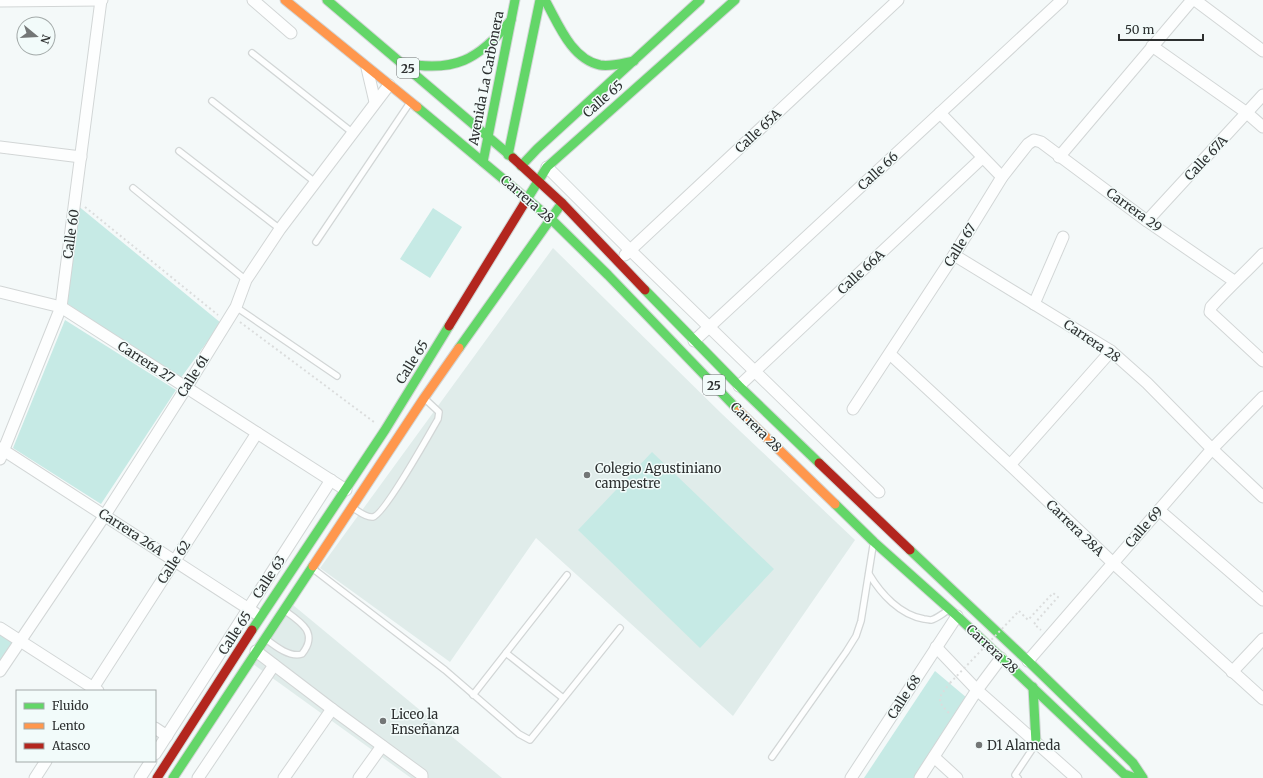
<svg xmlns="http://www.w3.org/2000/svg" width="1263" height="778" viewBox="0 0 1263 778" font-family="Merriweather,serif">
	<rect width="100%" height="100%" fill="#f4f9f9"/>
	<g fill="#e0ecea">
		<path d="M553 248 721 413 855 540 733 716 536 538 450 662 320 568Z"/>
		<path d="M293 605 502 778H411L253 664Z"/>
	</g>
	<g fill="#c6eae5">
		<path d="M77 205 221 323 180 379 65 302Z"/>
		<path d="M433 208 462 227 430 278 400 259Z"/>
		<path d="M65 320 176 390 101 504 13 448Z"/>
		<path d="M652 452 774 569 700 648 578 530Z"/>
		<path d="M0 633 15 642 0 665Z"/>
		<path d="M935 671 967 698 914 778H864Z"/>
	</g>
	<g fill="none" stroke-linecap="round" stroke-linejoin="round">
		<defs>
			<g id="lane">
				<path d="M252 53 353 133"/>
				<path d="M212 101 315 182"/>
				<path d="M179 151 280 229"/>
				<path d="M133 188 246 280"/>
				<path d="M316 242 409 104"/>
				<path d="M236 307 337 376"/>
				<path d="M353 508C358 511 366 518 373 517 384 515 430 433 438 419L439 412 424 398"/>
				<path d="M312 568 445 670 519 734 530 740 620 628"/>
				<path d="M869 574C881 594 900 615 924 619 927 619 929 620 931 620 936 619 942 614 947 611"/>
				<path d="M266 639C275 646 290 658 302 654 319 633 301 622 284 610"/>
				<path d="M506 653 563 698"/>
				<path d="M473 695 567 575"/>
				<path d="M772 757 846 652 856 636 861 621 873 546"/>
				<path d="M1018 778 1015 775 1035 745"/>
			</g>
			<g id="street">
				<path d="M253 0 291 33"/>
				<path d="M1195 0 1263 51"/>
				<path d="M0 1 102 0"/>
				<path d="M1152 46 1247 113 1263 127"/>
				<path d="M367 68 375 102"/>
				<path d="M940 113 1002 177"/>
				<path d="M0 147 81 157"/>
				<path d="M1059 157 1192 0"/>
				<path d="M547 167 630 250 879 492"/>
				<path d="M1147 221 1263 95"/>
				<path d="M1263 254C1246 272 1228 288 1211 307L1210 312 1263 361"/>
				<path d="M625 255 898 0"/>
				<path d="M954 255 1111 351 1147 383 1212 449 1263 497"/>
				<path d="M0 292 61 307 346 490"/>
				<path d="M1034 304 1063 237"/>
				<path d="M694 341 1062 0"/>
				<path d="M890 354 1010 465 1113 563 1263 699"/>
				<path d="M739 386 982 158"/>
				<path d="M853 409 954 255 1002 177 1028 144 1034 140 1041 142 1147 221 1234 281"/>
				<path d="M0 448 255 613"/>
				<path d="M0 459 61 307 101 0"/>
				<path d="M1010 465 1111 351"/>
				<path d="M1159 510 1263 600"/>
				<path d="M0 628 98 691"/>
				<path d="M936 647 977 690 1076 778"/>
				<path d="M256 651 332 709 422 775V778"/>
				<path d="M1028 661 1212 449 1263 397"/>
				<path d="M0 671 105 515 186 388 236 307 246 280 280 229 389 85"/>
				<path d="M1232 672 1263 639"/>
				<path d="M91 691 257 433"/>
				<path d="M155 728 167 736"/>
				<path d="M155 754 331 480"/>
				<path d="M934 757 957 778"/>
				<path d="M35 778 46 761"/>
				<path d="M140 778 151 761"/>
				<path d="M198 778 274 665"/>
				<path d="M284 778 332 709"/>
				<path d="M359 778 382 746"/>
				<path d="M851 778 957 616"/>
				<path d="M920 778 977 690 1001 658"/>
			</g>
			<g id="fast">
				<path d="M327 0 513 158"/>
				<path d="M545 0C558 23 571 59 600 65 611 67 623 63 634 61"/>
				<path d="M403 63C454 73 479 60 511 20"/>
				<path d="M417 107 551 219 608 275 739 411"/>
				<path d="M508 155 540 0"/>
				<path d="M483 162 515 0"/>
				<path d="M521 166 537 149 700 0"/>
				<path d="M524 204 547 167 735 0"/>
				<path d="M645 290 739 386 819 463"/>
				<path d="M459 348 562 203"/>
				<path d="M835 504 874 542 957 616 1124 774 1135 778"/>
				<path d="M910 550 1028 661 1133 763 1143 778"/>
				<path d="M252 630 385 430 449 326"/>
				<path d="M1033 687 1036 743"/>
				<path d="M173 778 313 566"/>
			</g>
			<g id="slow">
				<path d="M285 0 417 107"/>
				<path d="M739 411 835 504"/>
				<path d="M313 566 424 398 459 348"/>
			</g>
			<g id="jam">
				<path d="M513 158 562 203 645 290"/>
				<path d="M449 326 524 204"/>
				<path d="M819 463 910 550"/>
				<path d="M157 778 252 630"/>
			</g>
		</defs>
		<use href="#lane" stroke="#d2d6d6" stroke-width="8"/>
		<use href="#street" stroke="#d2d6d6" stroke-width="13"/>
		<use href="#fast" stroke="#d2d6d6" stroke-width="11"/>
		<use href="#slow" stroke="#d2d6d6" stroke-width="11"/>
		<use href="#jam" stroke="#d2d6d6" stroke-width="11"/>
		<g stroke="#dbdddd" stroke-width="2" stroke-dasharray="2 3" stroke-linecap="butt">
			<path d="M85 207 218 315"/>
			<path d="M240 322 374 422"/>
			<path d="M1019 611 1028 620 1053 593 1058 597 1034 624 1041 630"/>
			<path d="M949 713C935 700 939 697 950 683"/>
		</g>
		<use href="#lane" stroke="#fdfefe" stroke-width="5.5"/>
		<use href="#street" stroke="#fdfefe" stroke-width="11"/>
		<use href="#fast" stroke="#63d668" stroke-width="9"/>
		<use href="#slow" stroke="#ff974d" stroke-width="9"/>
		<use href="#jam" stroke="#b3261e" stroke-width="9"/>
		<path stroke="#dbdddd" stroke-width="2" stroke-dasharray="2 3" stroke-linecap="butt" d="M950 683 1019 611"/>
	</g>
	<g fill="#737676" stroke="#f2fbfa" stroke-width="1.5">
		<circle cx="587" cy="475" r="4"/>
		<circle cx="383" cy="721" r="4"/>
		<circle cx="979" cy="745" r="4"/>
	</g>
	<g text-anchor="middle" dominant-baseline="central" stroke-width="3" stroke-linejoin="round" paint-order="stroke">
		<g fill="#f2fbfa" stroke="#686d6d" stroke-width="1">
			<rect x="397" y="58" width="22" height="20" rx="3"/>
			<rect x="703" y="375" width="22" height="20" rx="3"/>
		</g>
		<g font-size="12" font-weight="bold" fill="#2d3030">
			<text x="408" y="68">25</text>
			<text x="714" y="385">25</text>
		</g>
		<g font-size="13" fill="#2d3030" stroke="#f2fbfa">
			<text transform="translate(486 78) rotate(-79)">Avenida La Carbonera</text>
			<text transform="translate(603 99) rotate(-41)">Calle 65</text>
			<text transform="translate(758 131) rotate(-43)">Calle 65A</text>
			<text transform="translate(1206 158) rotate(-47)">Calle 67A</text>
			<text transform="translate(878 171) rotate(-43)">Calle 66</text>
			<text transform="translate(527 199) rotate(41)">Carrera 28</text>
			<text transform="translate(1134 210) rotate(36)">Carrera 29</text>
			<text transform="translate(71 234) rotate(-82)">Calle 60</text>
			<text transform="translate(960 245) rotate(-58)">Calle 67</text>
			<text transform="translate(861 272) rotate(-43)">Calle 66A</text>
			<text transform="translate(1092 341) rotate(34)">Carrera 28</text>
			<text transform="translate(146 362) rotate(33)">Carrera 27</text>
			<text transform="translate(412 362) rotate(-58)">Calle 65</text>
			<text transform="translate(193 376) rotate(-58)">Calle 61</text>
			<text transform="translate(756 427) rotate(44)">Carrera 28</text>
			<text transform="translate(1144 527) rotate(-49)">Calle 69</text>
			<text transform="translate(1075 528) rotate(44)">Carrera 28A</text>
			<text transform="translate(131 532) rotate(33)">Carrera 26A</text>
			<text transform="translate(174 562) rotate(-57)">Calle 62</text>
			<text transform="translate(269 577) rotate(-57)">Calle 63</text>
			<text transform="translate(235 633) rotate(-57)">Calle 65</text>
			<text transform="translate(992 649) rotate(43)">Carrera 28</text>
			<text transform="translate(904 697) rotate(-57)">Calle 68</text>
		</g>
		<g font-size="13" fill="#2d3030" stroke="#f2fbfa" text-anchor="start">
			<text x="595" y="468">Colegio Agustiniano<tspan x="595" dy="15">campestre</tspan></text>
			<text x="391" y="714">Liceo la<tspan x="391" dy="15">Enseñanza</tspan></text>
			<text x="987" y="745">D1 Alameda</text>
		</g>
	</g>
	<rect x="16" y="690" width="140" height="72" fill="#f2fbfa" stroke="#a3aaa9"/>
	<rect x="24" y="703" width="20" height="6" fill="#63d668" stroke="#a3aaa9"/>
	<text x="52" y="710" font-size="12" fill="#2d3030">Fluido</text>
	<rect x="24" y="723" width="20" height="6" fill="#ff974d" stroke="#a3aaa9"/>
	<text x="52" y="730" font-size="12" fill="#2d3030">Lento</text>
	<rect x="24" y="743" width="20" height="6" fill="#b3261e" stroke="#a3aaa9"/>
	<text x="52" y="750" font-size="12" fill="#2d3030">Atasco</text>
	<g transform="translate(36 36) rotate(108)"><circle r="19" fill="#f2fbfa" stroke="#a3aaa9"/>
	<path d="M0-3L7 15L0 10L-7 15Z" fill="#737676"/>
	<text y="-6" font-size="11" font-weight="bold" text-anchor="middle" fill="#2d3030">N</text>
	</g>
	<path d="M1119 34v6h84v-6" fill="none" stroke="#2d3030" stroke-width="2"/>
	<text x="1125" y="34" font-size="12" fill="#2d3030" stroke="#f2fbfa" stroke-width="3" paint-order="stroke">50 m</text>
</svg>
